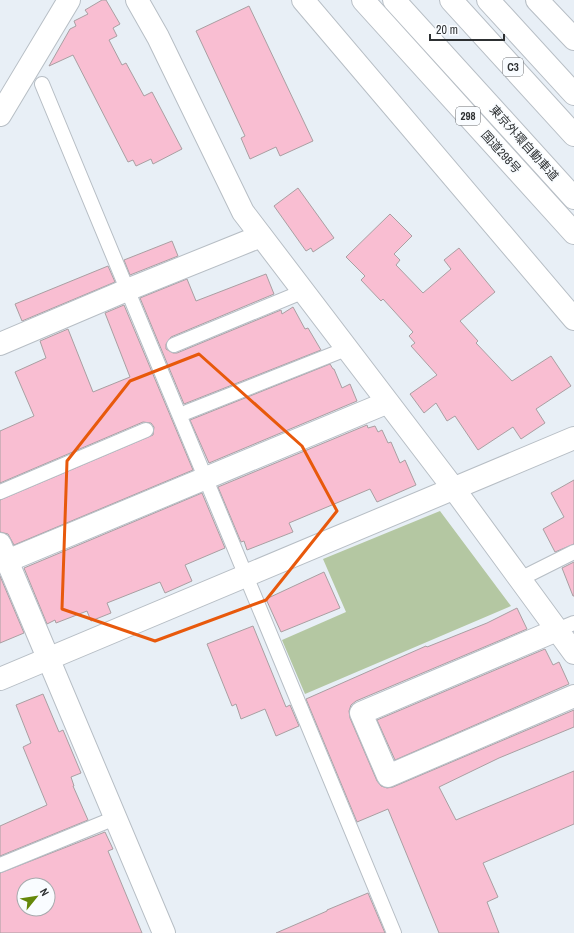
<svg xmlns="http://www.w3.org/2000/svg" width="574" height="933" viewBox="0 0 574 933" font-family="'Archivo Narrow','Noto Sans JP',sans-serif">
	<rect width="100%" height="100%" fill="#e8eff6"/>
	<path fill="#b4c7a2" d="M440 511 511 606 305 694 282 640 346 612 323 559Z"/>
	<g fill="#f9bed2" stroke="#a99fa2" fill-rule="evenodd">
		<path d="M102 0H106L120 24 113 28 117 36 109 40 122 65 126 63 144 96 152 92 182 149 153 164 151 159 136 166 133 160 128 162 73 55 49 66 70 29 76 26 74 21 88 14 85 10Z"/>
		<path d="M249 6 313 141 280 156 276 147 250 159 241 138 245 136 196 31Z"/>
		<path d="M298 188 334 238 313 252 311 248 306 251 274 206Z"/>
		<path d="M390 214 412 236 394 254 400 260 396 265 423 293 451 269 444 260 459 248 495 292 460 321 478 341 476 343 512 381 551 356 571 386 536 409 545 423 521 439 513 427 478 450 455 416 447 421 436 403 424 413 410 394 437 375 411 346 415 343 409 336 413 332 383 299 381 301 361 280 365 276 346 257Z"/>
		<path d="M172 241 178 256 130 275 124 260Z"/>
		<path d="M108 266 115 282 22 321 15 304Z"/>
		<path d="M266 274 274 294 171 337 166 344V349L173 353H177L281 310 282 314 293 307 305 329 308 328 321 350 184 404 140 298 187 279 196 301Z"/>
		<path d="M124 305 193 470 14 545 8 534 0 532V500L153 435 154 427 151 423 143 422 0 483V431L34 416 15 372 46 358 40 341 68 329 93 392 130 377 105 313Z"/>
		<path d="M330 364 333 369H334L342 388 350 384 357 401 209 463 190 420Z"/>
		<path d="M367 425 368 428 375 426 378 432 382 430 388 443 391 442 400 463 405 460 416 485 377 502 370 489 289 523 293 532 247 550 244 541 241 542 218 487Z"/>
		<path d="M574 480V544L555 552 543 529 564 517 551 493Z"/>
		<path d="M202 493 225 548 185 565 192 581 165 593 160 582 107 603 111 613 91 621 87 611 56 623 55 620 47 624 24 568Z"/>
		<path d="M574 562V596H573L562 568Z"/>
		<path d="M324 572 340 608 281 632 266 599Z"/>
		<path d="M0 576 24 633 0 643Z"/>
		<path d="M517 608 527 629 356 701 351 705 349 711 350 718 377 781 381 786 387 788 393 787 574 710V727L499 758 439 787 456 820 574 771V824L483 863 498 897 487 902 499 933H439L388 809 357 822 306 699 426 646 427 647 487 623Z"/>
		<path d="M253 626 286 707 290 705 299 726 276 736 265 709 241 719 236 704 232 706 207 644Z"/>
		<path d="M545 649 553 665 559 662 569 684 395 760 377 720Z"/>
		<path d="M43 694 59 732 63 730 81 773 71 777 74 786H73L88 820 0 856V826L47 805 23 747 31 743 16 705Z"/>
		<path d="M105 832 113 849 108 851 142 933H0V873ZM24 885H48V909H24Z"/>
		<path d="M368 893 385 933H276L327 911V910Z"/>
	</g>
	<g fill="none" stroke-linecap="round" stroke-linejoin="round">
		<defs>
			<g id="service">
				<path d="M42 84 394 933"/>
				<path d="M174 345 302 292"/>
				<path d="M187 412 346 349"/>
				<path d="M0 492 146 430"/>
				<path d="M520 579 574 552"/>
				<path d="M557 630 574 623"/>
				<path d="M0 865 115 818"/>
			</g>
			<g id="minor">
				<path d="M0 115 69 0"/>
				<path d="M0 344 127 290 261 236"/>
				<path d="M0 544 164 933"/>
				<path d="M7 561 386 403"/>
				<path d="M557 630 361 713 388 776 574 696"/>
			</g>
			<g id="tertiary">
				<path d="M137 0 158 37 243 212 454 489 574 653"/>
				<path d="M303 0 574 319"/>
				<path d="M537 0 574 39"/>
				<path d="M0 679 574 438"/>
			</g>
			<g id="trunk">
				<path d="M363 0 574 233"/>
				<path d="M488 0 574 94"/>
			</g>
			<g id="motorway">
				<path d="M394 0 574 198"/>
				<path d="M451 0 574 135"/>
			</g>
		</defs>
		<use href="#service" stroke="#b7bec5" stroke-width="16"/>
		<use href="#minor" stroke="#b7bec5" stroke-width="24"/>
		<use href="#tertiary" stroke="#b7bec5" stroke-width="24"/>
		<use href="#trunk" stroke="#b7bec5" stroke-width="24"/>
		<use href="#motorway" stroke="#b7bec5" stroke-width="24"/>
		<use href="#service" stroke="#fff" stroke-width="14"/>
		<use href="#minor" stroke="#fff" stroke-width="22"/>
		<use href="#tertiary" stroke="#fff" stroke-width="22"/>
		<use href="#trunk" stroke="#fff" stroke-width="22"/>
		<use href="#motorway" stroke="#fff" stroke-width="22"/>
	</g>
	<path fill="none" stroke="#e8590c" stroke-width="3" stroke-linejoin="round" d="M199 354 302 446 337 511 266 600 155 641 62 609 67 461 130 381Z"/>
	<g text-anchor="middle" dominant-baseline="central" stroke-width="3.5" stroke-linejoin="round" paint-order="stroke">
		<g fill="#f9fcff" stroke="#6a6d70" stroke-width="1">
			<rect x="503" y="58" width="20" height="18" rx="3"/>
			<rect x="456" y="107" width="24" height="18" rx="3"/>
		</g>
		<g font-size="11" font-weight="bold" fill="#2d3032">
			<text x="513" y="67">C3</text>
			<text x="468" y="116">298</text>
		</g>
		<g font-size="12" fill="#2d3032" stroke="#f9fcff">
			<text transform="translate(524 143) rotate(48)">東京外環自動車道</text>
			<text transform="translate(501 152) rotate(48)">国道298号</text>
		</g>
	</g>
	<g transform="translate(36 897) rotate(60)"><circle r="19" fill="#f9fcff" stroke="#a7aaad"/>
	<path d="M0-3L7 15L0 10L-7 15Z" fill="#65880a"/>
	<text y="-6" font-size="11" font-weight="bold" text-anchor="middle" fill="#2d3032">N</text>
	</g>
	<path d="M430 34v6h74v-6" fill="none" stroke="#2d3032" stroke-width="2"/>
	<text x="436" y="34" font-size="12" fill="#2d3032" stroke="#f9fcff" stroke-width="3" paint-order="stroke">20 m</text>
</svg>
